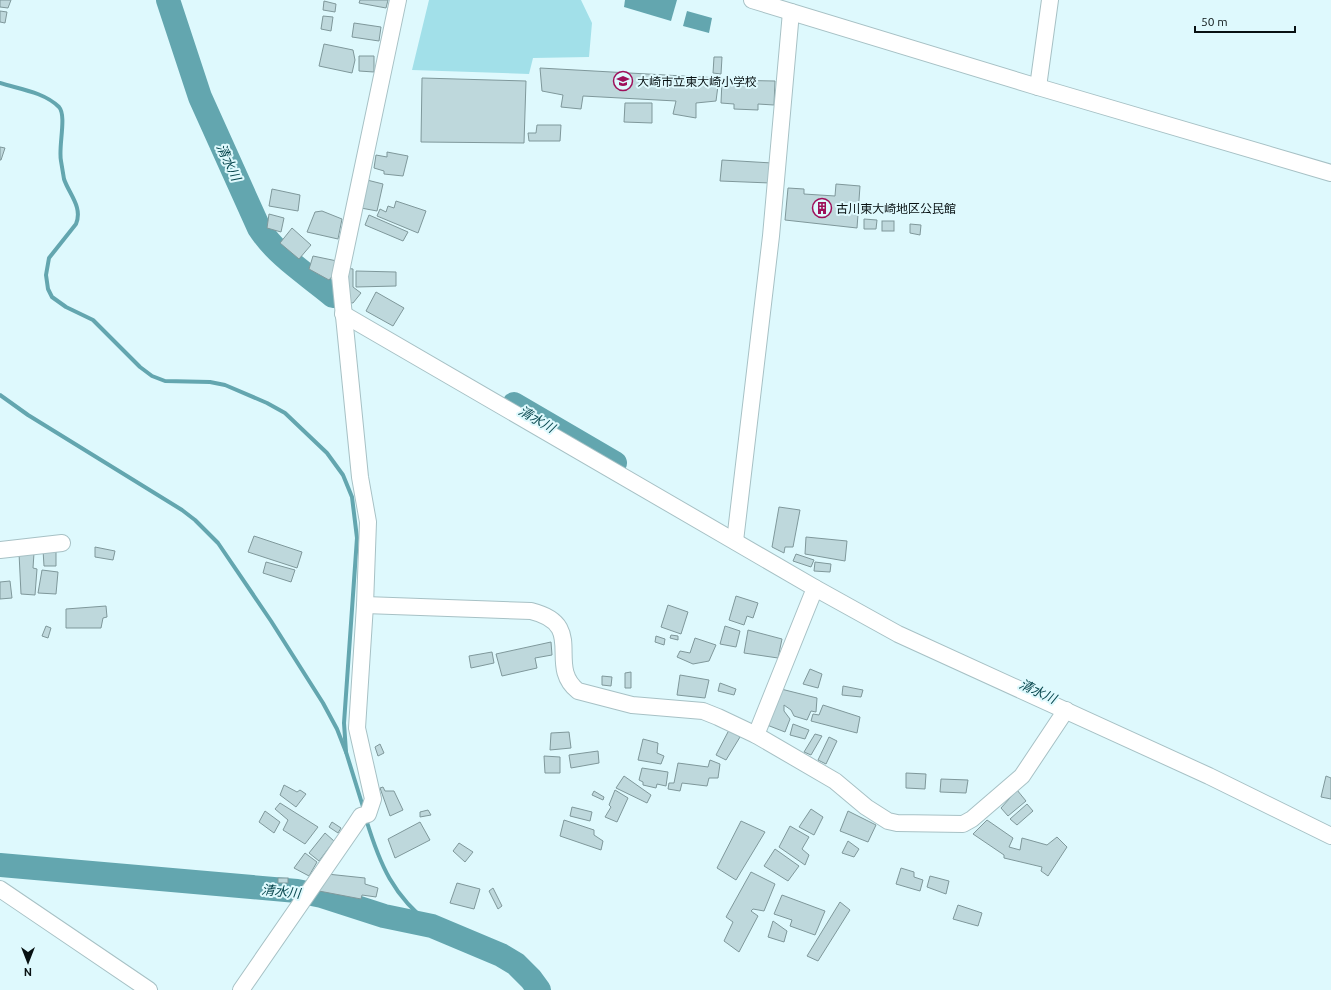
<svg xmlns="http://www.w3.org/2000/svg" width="1331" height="990" viewBox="0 0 1331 990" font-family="Ubuntu,'Noto Sans JP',sans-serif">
	<rect width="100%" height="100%" fill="#def9fd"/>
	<path fill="#a2e0e9" d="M429 0H581L592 23 589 57 533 58 529 74 412 70Z"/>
	<g fill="#63a6af">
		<path d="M625 0H677L671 21 624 7Z"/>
		<path d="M687 11 712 18 709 33 683 26Z"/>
	</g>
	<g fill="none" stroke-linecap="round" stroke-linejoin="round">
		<g stroke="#63a6af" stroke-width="4">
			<path d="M0 83C19 89 44 92 59 107 67 116 58 147 61 161 62 167 63 173 64 179 69 194 83 207 76 224L49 258 46 275 48 289 52 297 66 307 93 320 140 367 152 376 165 381 210 382 225 385 267 403 285 413 327 453 343 475 352 497 357 538 344 723 346 752"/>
			<path d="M0 395 28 415 182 510 195 520 218 543 271 621 323 703 337 729 346 752 364 810"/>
			<path d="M366 819C380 865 393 896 432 926"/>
		</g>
		<g stroke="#63a6af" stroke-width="24">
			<path d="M168 0 200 97 259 228C277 256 308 275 333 296"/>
			<path d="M514 404 615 463"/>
			<path d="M0 865 297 891 322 896 384 916 432 926 501 955 516 964 531 979 539 990"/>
		</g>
	</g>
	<g fill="#bed8dc" stroke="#7f989b">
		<path d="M0 0H11L8 8 0 7Z"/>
		<path d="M360 0H388L386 8 359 3Z"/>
		<path d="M324 1 336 4 335 12 323 10Z"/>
		<path d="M0 11 7 12 5 23 0 22Z"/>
		<path d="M323 16 333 17 331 31 321 29Z"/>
		<path d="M354 23 381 27 379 41 352 37Z"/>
		<path d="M324 44 353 50 355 60 352 73 319 66Z"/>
		<path d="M359 56H374V72L359 71Z"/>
		<path d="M714 57H722L721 74 713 73Z"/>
		<path d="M540 68 719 78 716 101 696 103V118L673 114 676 101 583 96 581 109 561 107 563 95 542 91Z"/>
		<path d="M422 78 526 81 524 143 421 142Z"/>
		<path d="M722 80 775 81 774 105 758 104V110L734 109V104L721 103Z"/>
		<path d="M625 103H652V123L624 122Z"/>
		<path d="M537 125H561L560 141H529L528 133H536Z"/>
		<path d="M0 147 5 148 1 160H0Z"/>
		<path d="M387 152 408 156 403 176 384 174V171L374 168 376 155 387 157Z"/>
		<path d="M722 160 772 163 770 183 720 181Z"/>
		<path d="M367 180 383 184 377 211 361 208Z"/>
		<path d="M836 184 860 186 857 228 785 220 788 188 804 189V194L835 196Z"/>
		<path d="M272 189 300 195 298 211 269 206Z"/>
		<path d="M396 201 426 211 418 233 377 216 380 209 386 212 388 206 394 208Z"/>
		<path d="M322 211 342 219 338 239 307 232 315 212Z"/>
		<path d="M269 214 284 218 281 232 267 228Z"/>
		<path d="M369 215 408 232 403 241 365 225Z"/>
		<path d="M864 219 877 220 876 229H864Z"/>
		<rect x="882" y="221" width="12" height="10"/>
		<path d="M910 224 921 225 920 235 910 233Z"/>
		<path d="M292 228 311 245 299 259 280 243Z"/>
		<path d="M313 256 337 261 335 273 329 280 309 269Z"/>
		<path d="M345 268 353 269V287L361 293 353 303 345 302Z"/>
		<path d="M356 271 396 272V286L356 287Z"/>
		<path d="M376 292 404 308 393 326 366 311Z"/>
		<path d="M779 507 800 510 793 547H785L784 553 772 547Z"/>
		<path d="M254 536 302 552 297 568 248 552Z"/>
		<path d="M806 537 847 541 845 561 805 554Z"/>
		<path d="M95 547 115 551 113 560 95 557Z"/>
		<path d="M56 549V566H44L43 550Z"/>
		<path d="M19 553H34L33 568 37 569 35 595 21 594Z"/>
		<path d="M796 554 814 560 811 567 793 561Z"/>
		<path d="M266 562 295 570 291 582 263 573Z"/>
		<path d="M815 562 831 564 830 572 814 571Z"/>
		<path d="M42 570 58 572 56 594 38 593Z"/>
		<path d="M10 581 12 598 0 599V582Z"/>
		<path d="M736 596 758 603 753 618 747 616 744 625 729 620Z"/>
		<path d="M668 605 688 612 681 634 661 627Z"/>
		<path d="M106 606 107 617 103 618 101 628H66V609Z"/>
		<path d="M46 626 51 628 48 638 42 636Z"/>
		<path d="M725 626 740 631 736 647 720 644Z"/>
		<path d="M748 630 782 639 778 658 744 653Z"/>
		<path d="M671 635 678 636V640L670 638Z"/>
		<path d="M656 636 665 639 664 645 655 642Z"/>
		<path d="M695 638 716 645 709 661 693 664 677 657 680 651 690 653Z"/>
		<path d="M551 642 552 655 535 658 537 668 502 676 496 654Z"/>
		<path d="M492 652 494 663 471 668 469 656Z"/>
		<path d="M810 669 822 674 818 688 803 684Z"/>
		<path d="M631 672V688H625V673Z"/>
		<path d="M680 675 709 680 705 698 677 695Z"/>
		<path d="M602 676 612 677 611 686 602 685Z"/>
		<path d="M720 683 736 689 734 695 718 691Z"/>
		<path d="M843 686 863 690 861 697 842 695Z"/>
		<path d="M781 689 817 698 816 712 811 711 807 720 794 716 791 710 784 705V711L790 719 785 732 767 725Z"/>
		<path d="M823 705 860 717 857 733 811 721 813 714 819 715Z"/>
		<path d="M793 724 809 730 805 739 790 735Z"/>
		<path d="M729 730 740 737 726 760 716 755Z"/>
		<path d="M569 732 571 748 550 750 551 733Z"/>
		<path d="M815 734 822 736 811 755 804 752Z"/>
		<path d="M829 737 837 741 826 764 818 760Z"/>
		<path d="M643 739 658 743 657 753 664 756 661 764 638 760Z"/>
		<path d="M380 744 384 753 378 756 375 747Z"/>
		<path d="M598 751 599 763 571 768 569 755Z"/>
		<path d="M544 756 560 757V773H545Z"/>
		<path d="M710 760 720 764 718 778H709L707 786 682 783 680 791 668 789 669 783H674L678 763 708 767Z"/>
		<path d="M642 768 668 772 666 786 657 784 656 788 643 785V782L639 780Z"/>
		<path d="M906 773 926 774 925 789 906 788Z"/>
		<path d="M624 776 651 795 647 803 616 788Z"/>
		<path d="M1326 776 1331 778V799L1321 797Z"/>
		<path d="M941 779 968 780 966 793 940 792Z"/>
		<path d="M284 785 297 792 300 790 306 794 296 807 280 795Z"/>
		<path d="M383 787 385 791H394L403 810 390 816 380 788Z"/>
		<path d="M615 790 628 798 617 822 605 817 611 807 609 805Z"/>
		<path d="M1017 790 1026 801 1008 816 1001 808Z"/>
		<path d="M594 791 604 797 603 800 592 795Z"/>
		<path d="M280 803 318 827 305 844 283 830 288 820 275 809Z"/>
		<path d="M1027 804 1033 811 1017 825 1010 819Z"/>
		<path d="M572 807 592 812 590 821 570 816Z"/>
		<path d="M811 809 823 817 814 835 799 827Z"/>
		<path d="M428 810 431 815 420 817V812Z"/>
		<path d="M265 811 280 822 274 833 259 822Z"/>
		<path d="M848 811 876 825 868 842 840 831Z"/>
		<path d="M564 820 594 830V835L603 841 601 850 560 836Z"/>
		<path d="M987 820 1013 838 1009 847 1020 850 1022 838 1047 845 1057 837 1067 847 1048 876 1041 871 1042 867 1004 858V855L973 834Z"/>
		<path d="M741 821 765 832 736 880 717 868Z"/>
		<path d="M332 822 341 828 338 833 329 827Z"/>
		<path d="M420 822 430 840 395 858 388 839Z"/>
		<path d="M790 826 809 837 802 849 809 855 805 865 779 847Z"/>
		<path d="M325 833 334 841 319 861 309 853Z"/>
		<path d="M848 841 859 849 854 857 842 853Z"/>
		<path d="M459 843 473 852 465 862 453 851Z"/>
		<path d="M775 849 799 866 788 881 764 866Z"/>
		<path d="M305 853 317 862 309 876 294 868Z"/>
		<path d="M901 868 914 872V877L923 880 920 891 896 884Z"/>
		<path d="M751 872 775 884 764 911 753 909 751 911 758 916 739 952 724 941 733 922 726 917Z"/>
		<path d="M327 874 365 878V884L378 888 376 897 362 895 361 899 319 891Z"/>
		<path d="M930 876 949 881 946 894 927 887Z"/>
		<rect x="278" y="878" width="10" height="5"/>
		<path d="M457 883 480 889 474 909 450 903Z"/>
		<path d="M493 888 502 906 498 909 489 891Z"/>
		<path d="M782 895 825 911 815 935 790 926 792 920 774 914Z"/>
		<path d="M840 902 850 910 818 961 807 956Z"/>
		<path d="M958 905 982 913 978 926 953 919Z"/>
		<path d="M773 921 787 931 784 942 768 937Z"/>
	</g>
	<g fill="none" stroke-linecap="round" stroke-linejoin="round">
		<defs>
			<g id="minor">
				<path d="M752 0 1038 87 1331 173"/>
				<path d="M1038 87 1050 0"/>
				<path d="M343 314 815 588 898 634 1209 776 1331 836"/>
				<path d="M735 541 771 236 791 12"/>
				<path d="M0 550 62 543"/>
				<path d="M365 605 531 611C588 625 545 665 578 691L632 705 703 711 718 717 756 735 835 781 866 807 888 821 897 823 963 824 972 819 1022 776 1066 710"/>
				<path d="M756 735 815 588"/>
				<path d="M0 889 149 990"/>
				<path d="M241 990 355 825 361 816 368 814 373 799 357 728 365 605 368 522 360 477 340 276 398 0"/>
			</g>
		</defs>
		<use href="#minor" stroke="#a7c1c5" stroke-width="18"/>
		<use href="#minor" stroke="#fff" stroke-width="16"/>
	</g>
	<defs>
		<symbol id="school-ring" viewBox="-11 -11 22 22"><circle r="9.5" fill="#def9fd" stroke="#9e0f5a" stroke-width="1.5"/><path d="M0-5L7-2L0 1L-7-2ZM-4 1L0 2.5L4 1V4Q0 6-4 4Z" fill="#9e0f5a"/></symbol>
		<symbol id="building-ring" viewBox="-11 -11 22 22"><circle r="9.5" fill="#def9fd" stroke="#9e0f5a" stroke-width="1.5"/><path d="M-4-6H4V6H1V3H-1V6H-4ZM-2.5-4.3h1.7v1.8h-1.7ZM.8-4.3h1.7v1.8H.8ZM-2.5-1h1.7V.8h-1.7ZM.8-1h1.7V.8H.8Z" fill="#9e0f5a"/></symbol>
	</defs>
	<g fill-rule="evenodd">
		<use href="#school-ring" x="612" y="70" width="22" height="22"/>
		<use href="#building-ring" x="811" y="197" width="22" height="22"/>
	</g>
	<g text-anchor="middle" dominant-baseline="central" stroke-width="4" stroke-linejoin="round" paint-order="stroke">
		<g font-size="12" fill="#081112" stroke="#def9fd" text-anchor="start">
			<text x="637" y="81">大崎市立東大崎小学校</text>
			<text x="836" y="208">古川東大崎地区公民館</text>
		</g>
		<g font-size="13" font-style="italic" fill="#0a4950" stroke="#def9fd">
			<text transform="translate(229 162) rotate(65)">清水川</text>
			<text transform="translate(537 419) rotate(30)">清水川</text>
			<text transform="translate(1038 691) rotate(25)">清水川</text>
			<text transform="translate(281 891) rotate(6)">清水川</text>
		</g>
	</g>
	<g transform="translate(28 962) rotate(180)" stroke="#def9fd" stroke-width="3" paint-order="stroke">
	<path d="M0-3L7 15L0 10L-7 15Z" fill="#081112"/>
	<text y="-6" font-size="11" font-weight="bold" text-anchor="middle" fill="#081112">N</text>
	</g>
	<path d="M1195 26v6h100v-6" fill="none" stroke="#081112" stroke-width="2"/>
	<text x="1201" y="26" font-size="12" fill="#081112" stroke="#def9fd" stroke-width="3" paint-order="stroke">50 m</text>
</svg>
